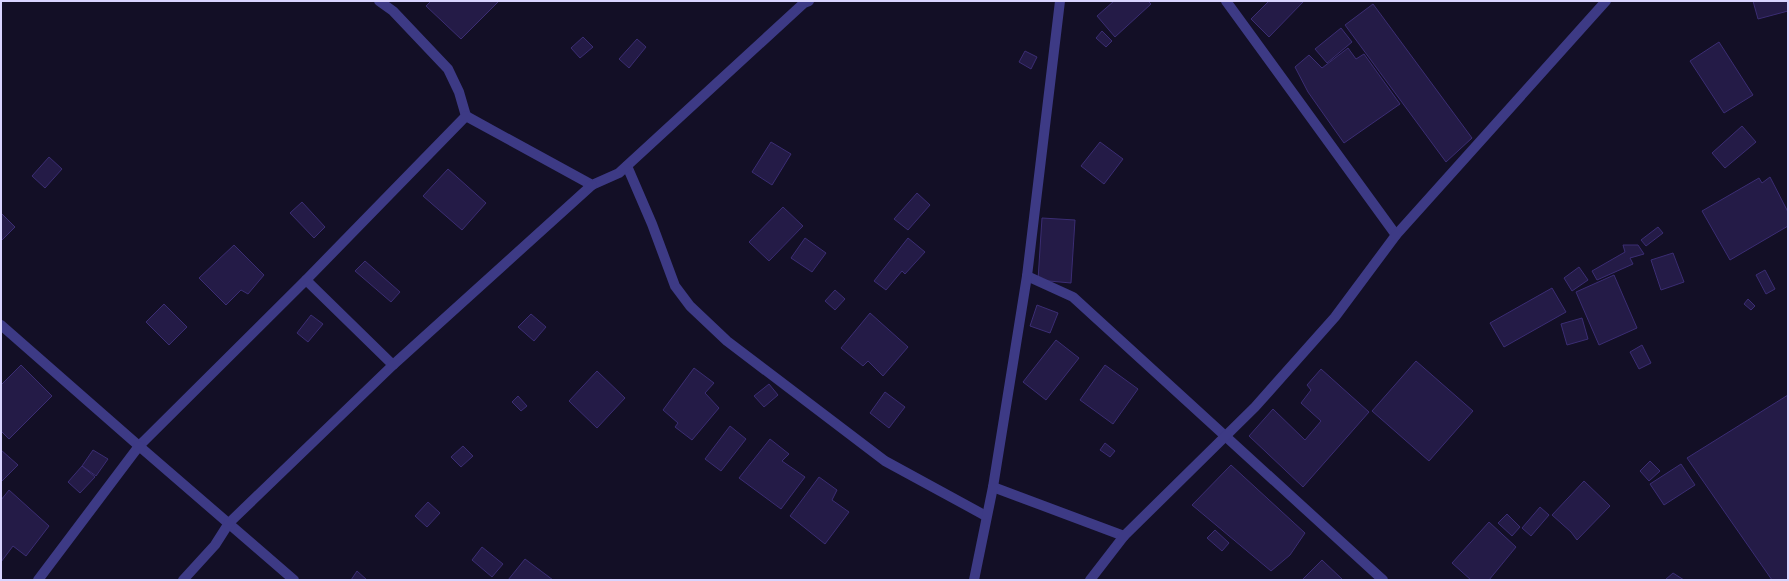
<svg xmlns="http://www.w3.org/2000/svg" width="1789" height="581" viewBox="0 0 1789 581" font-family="Commissioner,sans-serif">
	<rect width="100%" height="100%" fill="#130f26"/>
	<g fill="#241b47" stroke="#3b2d73">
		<path d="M431 1H499L461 39 426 6Z"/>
		<path d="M1114 1H1148L1151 4 1115 37 1097 16Z"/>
		<path d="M1269 1H1304L1269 37 1251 19Z"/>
		<path d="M1753 1H1788V11L1758 19Z"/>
		<path d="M1373 4 1472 138 1446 162 1345 25Z"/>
		<path d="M1341 28 1352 42 1327 63 1315 49Z"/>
		<path d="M1102 31 1112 41 1106 47 1096 38Z"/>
		<path d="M583 37 593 47 580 58 571 48Z"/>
		<path d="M637 39 646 47 629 68 619 59Z"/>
		<path d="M1719 42 1753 95 1724 113 1690 61Z"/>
		<path d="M1348 48 1356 59 1364 54 1400 104 1344 143 1308 92 1295 67 1309 55 1322 68Z"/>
		<path d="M1025 51 1037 57 1031 69 1019 62Z"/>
		<path d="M1742 126 1756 142 1725 168 1712 153Z"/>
		<path d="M771 142 791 154 772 185 752 172Z"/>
		<path d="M1100 142 1123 159 1104 184 1081 166Z"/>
		<path d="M49 157 62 169 45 188 32 176Z"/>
		<path d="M448 169 486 203 462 230 423 196Z"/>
		<path d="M1770 177 1788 212V226L1730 260 1702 211 1759 178 1762 183Z"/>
		<path d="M917 193 930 205 908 230 894 219Z"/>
		<path d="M302 202 325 227 314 238 290 213Z"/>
		<path d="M783 207 803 226 769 261 749 242Z"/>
		<path d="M1 213 15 227 1 241Z"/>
		<path d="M1042 218 1075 220 1071 283 1038 280Z"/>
		<path d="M1658 227 1663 233 1646 246 1641 240Z"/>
		<path d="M805 238 826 253 812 272 791 258Z"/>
		<path d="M908 238 925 252 905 274 902 271 886 290 874 281Z"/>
		<path d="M234 245 264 275 248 294 241 290 226 305 199 278Z"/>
		<path d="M1623 245H1638L1644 254 1630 258 1633 264 1597 280 1592 271 1625 252Z"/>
		<path d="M1673 253 1684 282 1661 290 1651 260Z"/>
		<path d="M365 261 400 292 391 302 355 271Z"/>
		<path d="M1579 267 1588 280 1572 291 1564 278Z"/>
		<path d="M1765 270 1775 289 1766 294 1756 275Z"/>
		<path d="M1614 275 1637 328 1599 345 1576 292Z"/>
		<path d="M1552 288 1566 312 1504 347 1490 323Z"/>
		<path d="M835 290 845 299 835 310 825 301Z"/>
		<path d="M1748 299 1755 306 1751 310 1744 304Z"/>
		<path d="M164 304 187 327 169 345 146 322Z"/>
		<path d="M1037 305 1058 313 1050 333 1030 326Z"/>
		<path d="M870 313 908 347 883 376 868 361 863 366 841 348Z"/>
		<path d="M531 314 546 327 534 341 518 327Z"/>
		<path d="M311 315 323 324 308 342 297 333Z"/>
		<path d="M1582 318 1588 339 1567 345 1561 324Z"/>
		<path d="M1056 340 1079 358 1046 400 1023 382Z"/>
		<path d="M1642 345 1651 363 1639 369 1630 352Z"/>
		<path d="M1416 361 1473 411 1429 461 1372 411Z"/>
		<path d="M21 365 52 396 9 439 1 431V385Z"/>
		<path d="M1105 365 1138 389 1113 424 1080 400Z"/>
		<path d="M694 368 714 383 705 393 719 408 692 440 675 427 678 423 663 410Z"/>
		<path d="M1321 369 1369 412 1303 487 1249 436 1273 409 1305 440 1321 421 1301 403 1311 390 1307 385Z"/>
		<path d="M597 371 625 398 597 428 569 401Z"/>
		<path d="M769 384 778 395 764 407 754 396Z"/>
		<path d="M885 392 905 407 889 428 870 413Z"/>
		<path d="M1788 395V580H1772L1687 458Z"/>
		<path d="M518 396 527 406 521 411 512 402Z"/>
		<path d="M730 426 746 439 721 471 705 459Z"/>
		<path d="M770 439 789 454 782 461 805 477 781 509 739 478Z"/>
		<path d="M1105 443 1115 451 1110 457 1100 450Z"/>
		<path d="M463 446 473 456 461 467 451 457Z"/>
		<path d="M1 450 18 465 2 481 1 480Z"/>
		<path d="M93 450 108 459 96 476 82 466Z"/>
		<path d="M1650 461 1660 471 1649 481 1640 471Z"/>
		<path d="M1681 464 1695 485 1664 505 1650 484Z"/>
		<path d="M1231 465 1305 533 1290 555 1271 571 1192 505Z"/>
		<path d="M82 466 95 477 80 493 68 482Z"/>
		<path d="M819 477 837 490 832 500 849 512 825 544 790 516Z"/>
		<path d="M1584 481 1610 506 1577 540 1571 532 1552 515Z"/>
		<path d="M9 490 49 526 26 556 13 546 1 562V500Z"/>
		<path d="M428 502 440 513 427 527 415 516Z"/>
		<path d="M1540 507 1549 515 1531 536 1522 528Z"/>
		<path d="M1507 514 1520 527 1512 536 1498 523Z"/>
		<path d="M1489 522 1516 547 1489 580H1471L1452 563Z"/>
		<path d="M1215 530 1229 543 1222 551 1207 538Z"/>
		<path d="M482 547 503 564 492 577 472 560Z"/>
		<path d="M525 559 553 580H508Z"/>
		<path d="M1322 560 1343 580H1302Z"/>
		<path d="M357 571 367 580H351Z"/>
		<path d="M1673 573 1684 580H1665Z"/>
	</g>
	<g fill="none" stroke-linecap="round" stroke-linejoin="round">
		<g stroke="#3d3a85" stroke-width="10">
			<path d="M379 1 393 11 448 69 459 92 466 116"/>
			<path d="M1226 1 1396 235"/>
			<path d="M627 166 652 224 675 286 690 306 727 341 885 461 986 516"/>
			<path d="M1027 276 1073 297 1383 580"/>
			<path d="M306 280 393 365"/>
			<path d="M1 325 139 446 306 280 466 116 592 185 619 173 804 3 809 1"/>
			<path d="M993 487 1124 536"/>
			<path d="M38 580 139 446 294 580"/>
			<path d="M183 580 215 545 229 523 393 365 592 185"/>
			<path d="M974 580 993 487 1027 276 1060 1"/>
			<path d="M1090 580 1124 536 1255 407 1335 317 1396 235 1606 1"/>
		</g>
	</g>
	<rect width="1789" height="581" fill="none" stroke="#d9d4ff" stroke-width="4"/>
</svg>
